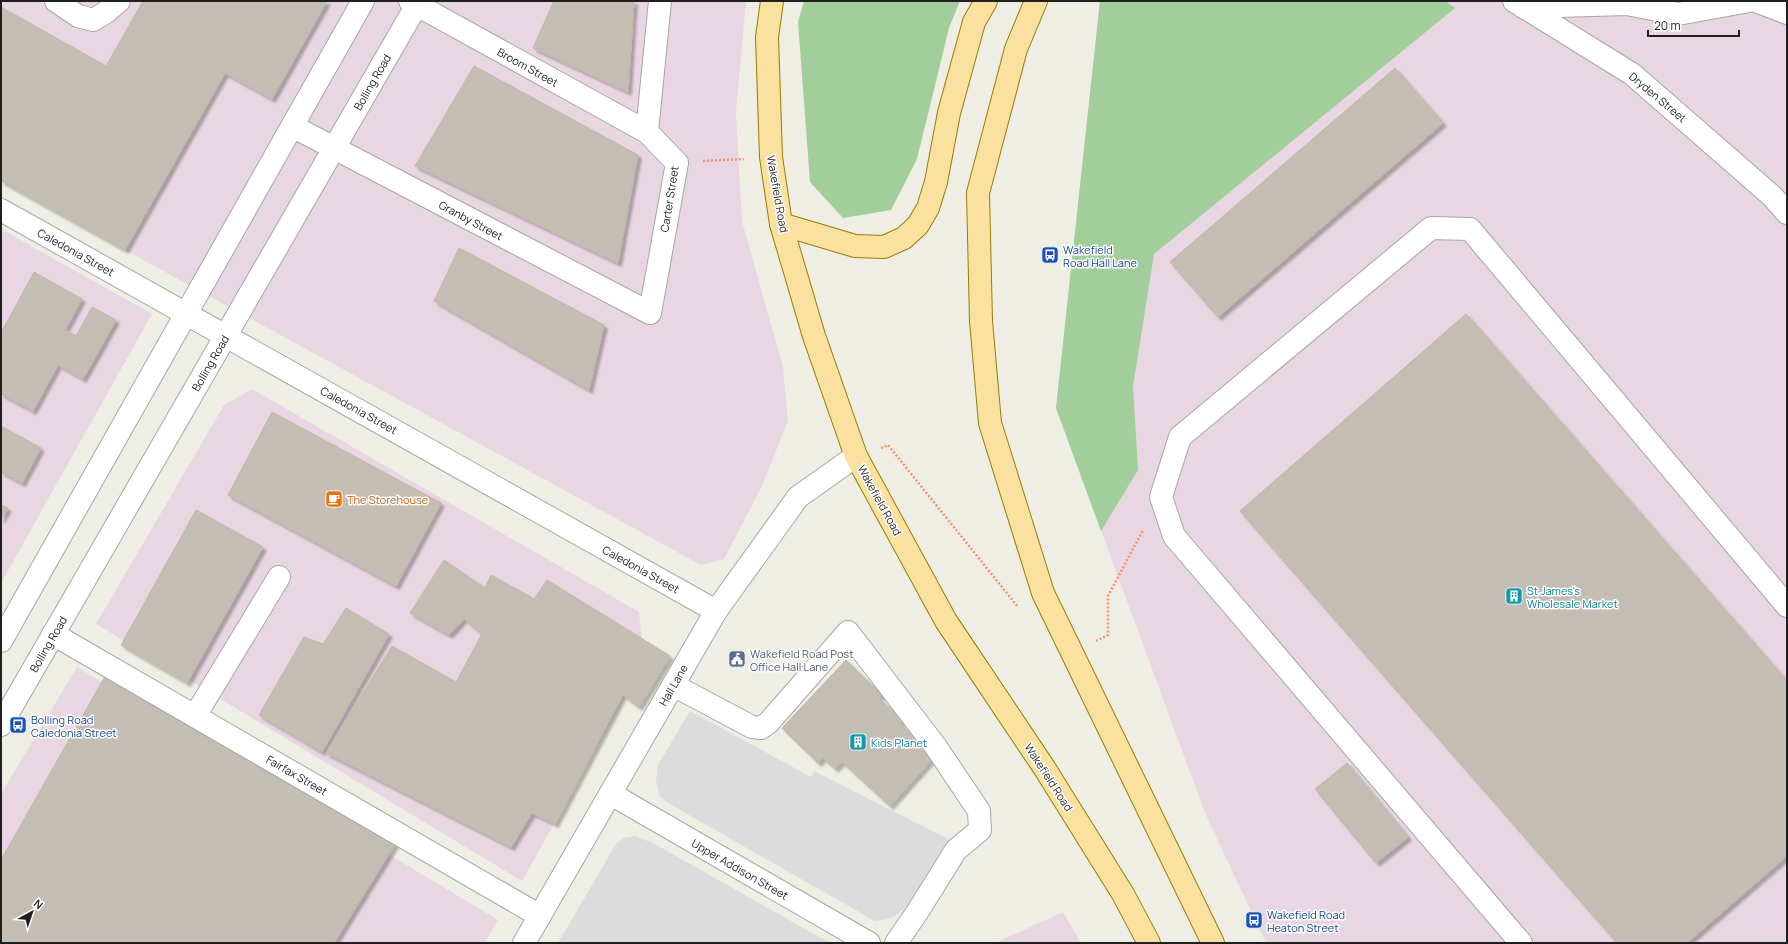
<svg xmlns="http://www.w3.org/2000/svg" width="1788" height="944" viewBox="0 0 1788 944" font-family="Manrope,sans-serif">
	<defs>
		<filter id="shadow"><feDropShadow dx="3.5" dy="3.5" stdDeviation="1" flood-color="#0004"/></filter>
	</defs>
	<rect width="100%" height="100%" fill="#efeee5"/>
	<g fill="#dddcdc">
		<path d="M690 711 811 777 814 771 952 841 911 903 895 916 884 920 875 921 666 802 660 797 656 783 658 765Z"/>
		<path d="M635 836 653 843 821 938 834 943H558L616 844 623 838Z"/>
	</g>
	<g fill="#e8d7e2">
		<path d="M1 1H746L736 112 742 221 783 367 788 421 762 486 724 559 701 565 125 250 1 181Z"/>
		<path d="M1100 1H1787V943H1266L1205 813 1056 408Z"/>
		<path d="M1 229 152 314 1 583Z"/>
		<path d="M252 389 639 612 644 663 522 881 96 624 224 405Z"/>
		<path d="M77 667 498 920 485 943H1V794Z"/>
		<path d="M1063 912 1081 943H995Z"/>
	</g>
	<g fill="#a1ce9a">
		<path d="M804 1H960L949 28 917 159 891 210 843 218 810 182 798 22Z"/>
		<path d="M1100 1H1445L1455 8 1154 254 1133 386 1138 470 1101 531 1056 408Z"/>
	</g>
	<g fill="#c4bdb4" stroke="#c1b7a7" filter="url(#shadow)">
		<path d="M143 1H327L272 99 225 73 125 250 1 181V7L106 66Z"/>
		<path d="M554 1H634L628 92 533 48Z"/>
		<path d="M474 66 638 155 618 263 415 166Z"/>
		<path d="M1395 68 1443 123 1218 317 1170 262Z"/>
		<path d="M459 248 604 325 589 390 434 301Z"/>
		<path d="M34 272 82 299 65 330 76 336 92 307 116 320 83 379 58 365 33 411 1 394V333Z"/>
		<path d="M1466 314 1787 681V856L1687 943H1617L1240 511Z"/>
		<path d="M272 412 441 503 396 586 228 495Z"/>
		<path d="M1 426 41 448 22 483 1 472Z"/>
		<path d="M1 505 8 508 1 520Z"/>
		<path d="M196 510 263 547 187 683 121 645Z"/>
		<path d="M444 560 485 588 491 575 534 599 547 580 670 656 639 707 623 695 555 824 532 813 511 847 326 753 392 646 456 682 482 634 464 619 449 635 410 613Z"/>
		<path d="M346 608 389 634 322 752 259 715 304 637 323 644Z"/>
		<path d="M846 660 882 695 879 698 903 720 900 724 935 756 890 806 842 762 835 769 823 758 818 763 782 728Z"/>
		<path d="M108 671 400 836 334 943H1V860Z"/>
		<path d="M1347 763 1408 837 1376 863 1315 789Z"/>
	</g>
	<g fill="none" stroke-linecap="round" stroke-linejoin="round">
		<defs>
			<g id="minor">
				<path d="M56 1 78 16 93 20 105 13 119 1"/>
				<path d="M410 1 647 132"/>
				<path d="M1514 1 1632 74 1772 196 1787 213"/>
				<path d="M1756 1 1787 13"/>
				<path d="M1523 7 1627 4 1678 14 1749 1"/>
				<path d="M292 126 650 313 677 163 647 132 660 1"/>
				<path d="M1 210 716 611"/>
				<path d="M53 634 540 916"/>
				<path d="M1 641 363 1"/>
				<path d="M673 685 752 727 761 728 768 723 848 632 936 747 979 811 980 830 956 850 918 911 896 943"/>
				<path d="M195 716 279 577"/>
				<path d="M1 725 419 1"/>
				<path d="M611 794 869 943"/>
				<path d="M524 943 716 611 798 497 856 456"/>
				<path d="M1521 943 1174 536 1161 497 1180 437 1431 228 1470 229 1787 606"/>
			</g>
			<g id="major">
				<path d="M772 1 767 37 771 157 781 224 814 336 856 456 946 621 1045 769 1123 894 1149 943"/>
				<path d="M1036 1 1016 49 978 193 981 321 990 423 1043 593 1213 943"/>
				<path d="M781 224 855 246 884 247 904 238 918 225 928 208 936 182 949 113 974 22 986 1"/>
			</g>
		</defs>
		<use href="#minor" stroke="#a6a6a6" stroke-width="24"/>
		<use href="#major" stroke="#977d02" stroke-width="24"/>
		<g stroke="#f8916d" stroke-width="2.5" stroke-dasharray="2 2" stroke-linecap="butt">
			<path d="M703 161 744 159"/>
			<path d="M881 448 888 445 1018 607"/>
			<path d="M1096 641 1108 635V596L1143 530"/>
		</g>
		<use href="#minor" stroke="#fff" stroke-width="22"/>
		<use href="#major" stroke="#fbe19f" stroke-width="22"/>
	</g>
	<defs>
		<symbol id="bus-square" viewBox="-11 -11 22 22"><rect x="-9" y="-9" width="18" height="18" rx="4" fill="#1a4fb4" stroke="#fff"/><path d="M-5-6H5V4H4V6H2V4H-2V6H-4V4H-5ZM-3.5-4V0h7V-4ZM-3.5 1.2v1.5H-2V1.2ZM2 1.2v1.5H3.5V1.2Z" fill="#fff"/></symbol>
		<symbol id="cafe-square" viewBox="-11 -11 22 22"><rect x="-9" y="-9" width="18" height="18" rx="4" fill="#e8710a" stroke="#fff"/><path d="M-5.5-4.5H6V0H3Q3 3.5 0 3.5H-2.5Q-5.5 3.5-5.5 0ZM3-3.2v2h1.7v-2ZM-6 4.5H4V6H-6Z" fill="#fff"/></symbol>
		<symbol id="building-square" viewBox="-11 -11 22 22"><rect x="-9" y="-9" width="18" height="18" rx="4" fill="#0f9aa8" stroke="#fff"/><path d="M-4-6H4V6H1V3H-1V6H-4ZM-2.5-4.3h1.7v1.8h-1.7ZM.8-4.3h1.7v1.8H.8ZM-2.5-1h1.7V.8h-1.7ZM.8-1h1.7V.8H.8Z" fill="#fff"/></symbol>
		<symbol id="civic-square" viewBox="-11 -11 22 22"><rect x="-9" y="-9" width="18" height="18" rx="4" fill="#5c6f8a" stroke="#fff"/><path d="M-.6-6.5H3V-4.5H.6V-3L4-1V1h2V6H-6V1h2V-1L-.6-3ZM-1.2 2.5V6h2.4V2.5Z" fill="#fff"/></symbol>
	</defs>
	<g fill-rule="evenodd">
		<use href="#bus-square" x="1040" y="245" width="20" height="20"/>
		<use href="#cafe-square" x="324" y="489" width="20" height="20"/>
		<use href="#building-square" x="1504" y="586" width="20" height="20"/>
		<use href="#civic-square" x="727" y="649" width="20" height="20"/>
		<use href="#bus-square" x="8" y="715" width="20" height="20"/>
		<use href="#building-square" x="848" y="732" width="20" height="20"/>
		<use href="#bus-square" x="1244" y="910" width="20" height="20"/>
	</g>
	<g text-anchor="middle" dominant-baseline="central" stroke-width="3" stroke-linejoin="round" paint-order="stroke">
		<g font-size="11" fill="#1f1f1f" stroke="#fff">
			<text transform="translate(528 67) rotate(29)">Broom Street</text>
			<text transform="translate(372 82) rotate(-60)">Bolling Road</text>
			<text transform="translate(1658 97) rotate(40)">Dryden Street</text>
			<text transform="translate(778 194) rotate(80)">Wakefield Road</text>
			<text transform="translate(669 199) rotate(-81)">Carter Street</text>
			<text transform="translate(471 220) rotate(28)">Granby Street</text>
			<text transform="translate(76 252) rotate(29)">Caledonia Street</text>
			<text transform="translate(210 363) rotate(-60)">Bolling Road</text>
			<text transform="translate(359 410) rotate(29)">Caledonia Street</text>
			<text transform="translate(880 500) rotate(61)">Wakefield Road</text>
			<text transform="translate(641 569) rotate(29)">Caledonia Street</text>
			<text transform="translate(48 644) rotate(-60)">Bolling Road</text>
			<text transform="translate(673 685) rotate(-60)">Hall Lane</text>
			<text transform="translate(297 775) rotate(30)">Fairfax Street</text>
			<text transform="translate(1049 777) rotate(57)">Wakefield Road</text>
			<text transform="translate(740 869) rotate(30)">Upper Addison Street</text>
		</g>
		<g font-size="11" fill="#164399" stroke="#fff" text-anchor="start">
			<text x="1063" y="249">Wakefield<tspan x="1063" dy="13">Road Hall Lane</tspan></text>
			<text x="31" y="719">Bolling Road<tspan x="31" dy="13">Caledonia Street</tspan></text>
			<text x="1267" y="914">Wakefield Road<tspan x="1267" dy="13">Heaton Street</tspan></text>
		</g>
		<g font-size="11" fill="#c56008" stroke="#fff" text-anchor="start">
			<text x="347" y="499">The Storehouse</text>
		</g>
		<g font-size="11" fill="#0d838f" stroke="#fff" text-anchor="start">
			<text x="1527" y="590">St James's<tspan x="1527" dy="13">Wholesale Market</tspan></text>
			<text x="871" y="742">Kids Planet</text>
		</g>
		<g font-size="11" fill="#4e5e75" stroke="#fff" text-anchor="start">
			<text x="750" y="653">Wakefield Road Post<tspan x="750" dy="13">Office Hall Lane</tspan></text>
		</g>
	</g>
	<rect width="1788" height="944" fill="none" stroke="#1f1f1f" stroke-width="4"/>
	<g transform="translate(32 912) rotate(40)" stroke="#ffffff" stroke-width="3" paint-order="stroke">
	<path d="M0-3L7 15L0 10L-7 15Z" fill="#1f1f1f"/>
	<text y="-6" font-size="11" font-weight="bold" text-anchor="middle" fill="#1f1f1f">N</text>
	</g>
	<path d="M1648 30v6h91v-6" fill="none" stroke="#1f1f1f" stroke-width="2"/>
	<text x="1654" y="30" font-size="12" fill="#1f1f1f" stroke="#ffffff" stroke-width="3" paint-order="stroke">20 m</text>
</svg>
